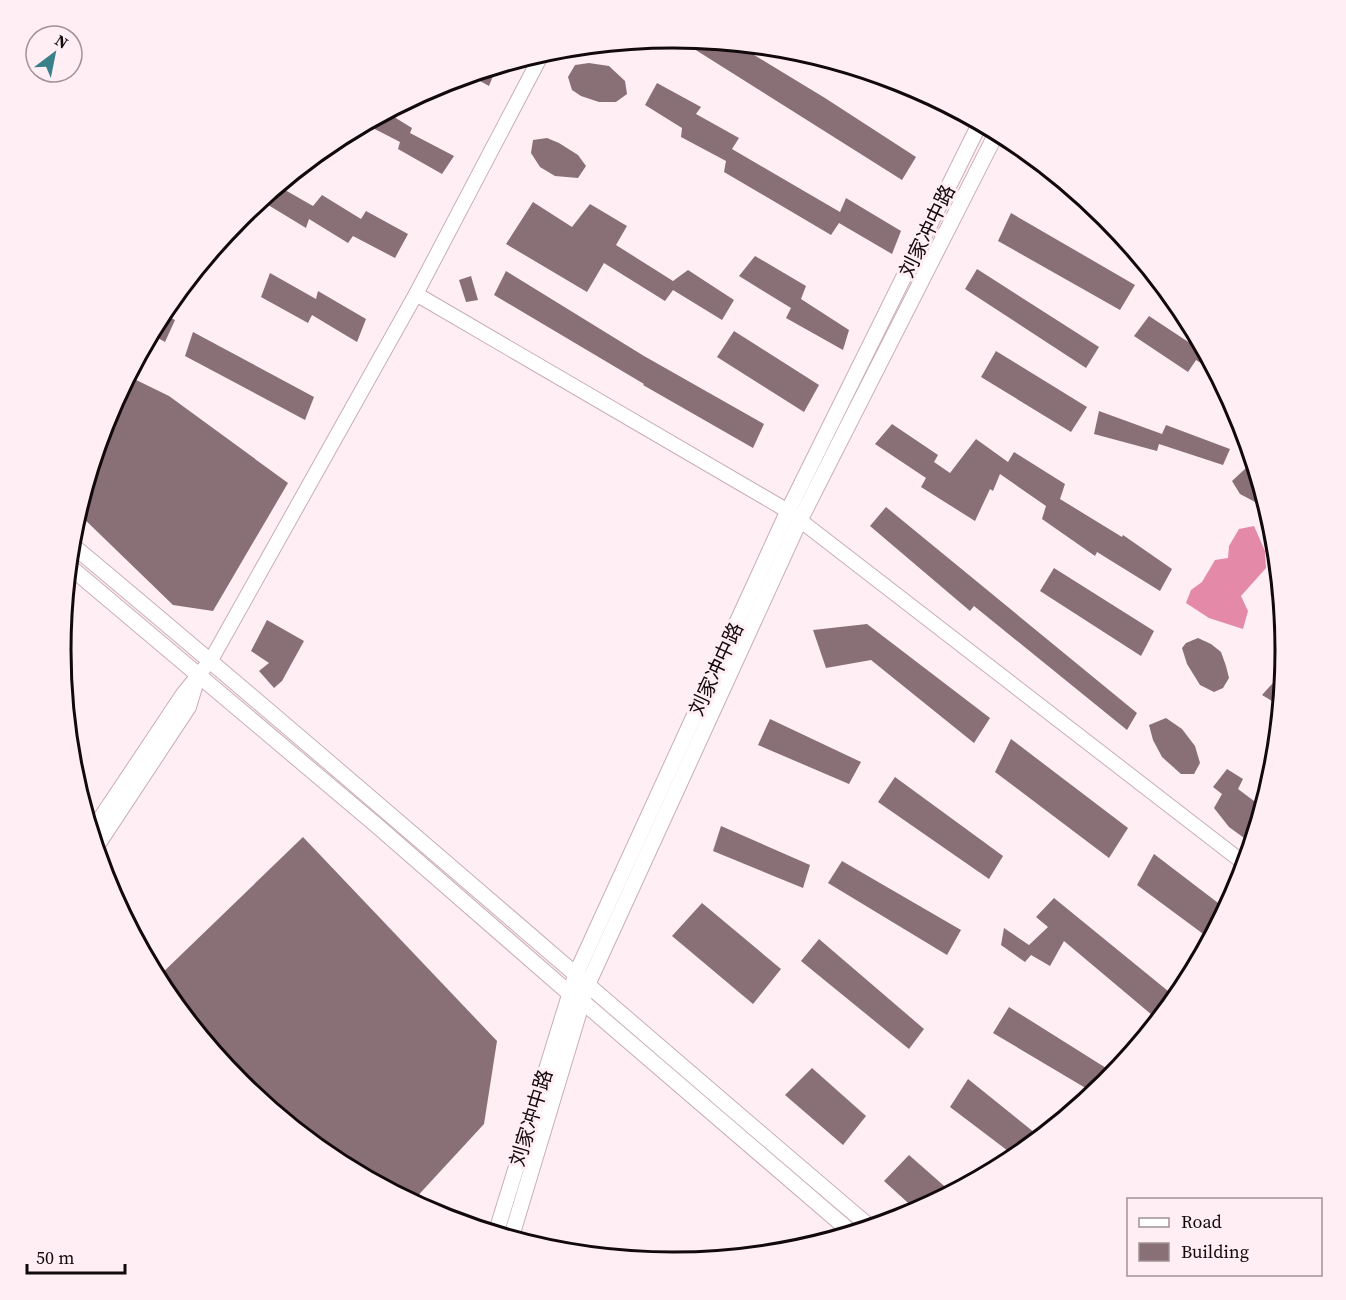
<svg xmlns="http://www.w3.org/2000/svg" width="1346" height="1300" viewBox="0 0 1346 1300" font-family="'Source Serif 4','Noto Sans SC',serif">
	<rect width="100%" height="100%" fill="#ffeef3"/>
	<path fill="#e489a8" d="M1254 526 1265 551 1266 568 1241 596 1248 611 1243 629 1209 618 1186 603 1191 590 1202 582 1215 560 1228 558 1229 546 1239 529Z"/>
	<g fill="#897077">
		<path d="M696 40 736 44 825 98 916 157 902 180 691 47Z"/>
		<path d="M589 63 609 66 625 81 627 94 616 102H599L581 96 572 90 568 77 575 65Z"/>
		<path d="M497 66 489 86 469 75 489 69Z"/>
		<path d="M657 83 701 107 696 114 739 138 732 149 840 212 846 198 901 231 892 254 839 223 831 235 724 172 726 161 681 137 682 128 645 105Z"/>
		<path d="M386 112 412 128 410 133 454 156 442 174 398 149 400 142 365 124Z"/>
		<path d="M547 138 559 143 578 155 586 166 578 178 555 176 540 167 531 153 533 140Z"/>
		<path d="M278 186 313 206 322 195 361 219 366 211 408 234 395 258 353 236 348 243 309 219 306 228 260 200Z"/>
		<path d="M533 202 572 227 590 204 627 226 616 245 673 281 688 270 734 300 722 320 673 290 665 301 604 263 587 292 506 244Z"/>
		<path d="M1011 213 1135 285 1120 310 998 241Z"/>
		<path d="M755 256 806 286 801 299 849 330 843 350 786 318 791 308 739 276Z"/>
		<path d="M977 269 1099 347 1086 368 965 289Z"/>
		<path d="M506 271 644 356 764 424 753 448 643 385 644 384 494 295Z"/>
		<path d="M270 273 316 299 318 291 366 319 357 342 312 315 308 323 261 297Z"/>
		<path d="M471 276 478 300 466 302 459 280Z"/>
		<path d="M162 313 175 320 165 342 151 334Z"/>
		<path d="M1149 316 1205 353 1216 373 1196 360 1188 372 1134 336Z"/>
		<path d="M734 331 819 385 804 412 717 357Z"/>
		<path d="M193 332 314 397 305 420 185 356Z"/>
		<path d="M996 351 1087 407 1071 432 981 377Z"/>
		<path d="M128 376 169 396 288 483 213 611 173 605 78 513 107 415Z"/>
		<path d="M1099 411 1162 434 1166 425 1230 449 1223 465 1159 444 1157 451 1094 434Z"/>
		<path d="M892 424 938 455 934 462 950 473 976 439 1008 462 1014 452 1065 484 1060 499 1122 537 1123 535 1172 569 1160 591 1097 552 1095 556 1042 519 1046 506 1000 474 993 491 990 489 975 521 921 487 926 478 875 444Z"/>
		<path d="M1255 467 1266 506 1257 503 1240 494 1232 481 1246 468Z"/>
		<path d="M886 507 1137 713 1127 730 974 606 970 611 870 526Z"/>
		<path d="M1054 568 1154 631 1141 656 1040 591Z"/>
		<path d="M267 620 304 641 282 681 274 688 259 671 269 663 251 651Z"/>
		<path d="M867 624 990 718 974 743 871 660 826 668 813 630Z"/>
		<path d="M1198 638 1211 644 1221 652 1226 666 1229 678 1223 688 1214 692 1200 685 1187 664 1182 648 1186 643Z"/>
		<path d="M1283 672 1280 706 1262 695Z"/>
		<path d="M1166 718 1182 729 1195 746 1200 763 1194 774H1181L1162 757 1153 740 1149 725Z"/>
		<path d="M770 719 861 762 849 784 758 745Z"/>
		<path d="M1011 739 1128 828 1109 858 995 772Z"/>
		<path d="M1227 769 1243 779 1238 789 1262 807 1251 843 1229 827 1214 808 1222 794 1213 787Z"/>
		<path d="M895 777 1003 856 989 879 878 802Z"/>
		<path d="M721 826 810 865 803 888 713 851Z"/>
		<path d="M303 837 497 1041 484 1124 412 1202 332 1159 240 1083 164 990 157 978Z"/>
		<path d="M1154 854 1226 909 1210 939 1137 885Z"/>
		<path d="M842 861 961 930 947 955 828 883Z"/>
		<path d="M1054 898 1168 991 1152 1015 1064 941 1050 966 1031 955 1025 962 1001 945 1004 928 1029 945 1048 927 1036 917Z"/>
		<path d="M702 903 781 969 753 1004 672 936Z"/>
		<path d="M819 939 924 1029 909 1049 801 961Z"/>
		<path d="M1009 1007 1114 1073 1094 1093 993 1033Z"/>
		<path d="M812 1068 866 1116 843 1145 785 1095Z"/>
		<path d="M968 1079 1040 1137 1016 1157 950 1107Z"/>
		<path d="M909 1155 951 1192 917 1211 884 1181Z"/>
	</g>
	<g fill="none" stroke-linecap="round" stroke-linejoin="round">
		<defs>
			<g id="tertiary">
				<path d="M416 294 788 511 1245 864"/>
				<path d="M199 674 211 660 416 294 543 52"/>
				<path d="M91 832 183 694 199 674 189 707 96 848"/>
			</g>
			<g id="secondary">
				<path d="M71 544C340 768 603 1000 870 1227"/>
				<path d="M69 566 375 824 569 993 583 1002 852 1233"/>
				<path d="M496 1233 576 974 788 511 980 123"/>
				<path d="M511 1238 587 986 800 520 997 132"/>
			</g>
		</defs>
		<use href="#tertiary" stroke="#c9aeb6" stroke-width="16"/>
		<use href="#secondary" stroke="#c9aeb6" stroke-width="17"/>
		<use href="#tertiary" stroke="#fff" stroke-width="14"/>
		<use href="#secondary" stroke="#fff" stroke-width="15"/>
	</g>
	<g text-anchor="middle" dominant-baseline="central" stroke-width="6" stroke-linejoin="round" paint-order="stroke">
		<g font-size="20" fill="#12090c" stroke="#ffeef3">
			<text transform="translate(927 231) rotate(-64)">刘家冲中路</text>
			<text transform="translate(716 669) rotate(-65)">刘家冲中路</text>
			<text transform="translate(531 1118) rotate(-73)">刘家冲中路</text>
		</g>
	</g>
	<path d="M0 0H1346V1300H0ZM71 650a602 602 0 1 1 1204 0a602 602 0 1 1-1204 0Z" fill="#ffeef3" fill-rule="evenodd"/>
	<path fill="none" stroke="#12090c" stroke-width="3" d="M71 650a602 602 0 1 1 1204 0a602 602 0 1 1-1204 0Z"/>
	<rect x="1127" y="1198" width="195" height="78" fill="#ffeef3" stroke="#a09297" stroke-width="1.5"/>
	<rect x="1139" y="1218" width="30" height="9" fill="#ffffff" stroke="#a09297" stroke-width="1.5"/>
	<text x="1181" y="1228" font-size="18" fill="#12090c">Road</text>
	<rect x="1139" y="1243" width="30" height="18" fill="#897077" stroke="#a09297" stroke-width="1.5"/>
	<text x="1181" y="1258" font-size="18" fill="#12090c">Building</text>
	<g transform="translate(54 54) rotate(32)"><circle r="28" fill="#ffeef3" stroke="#a09297" stroke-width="1.5"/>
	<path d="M0-4.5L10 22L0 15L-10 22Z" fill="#39808b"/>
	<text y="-9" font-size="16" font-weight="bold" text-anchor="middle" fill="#12090c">N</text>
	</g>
	<path d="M27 1264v9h98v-9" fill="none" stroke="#12090c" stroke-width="3"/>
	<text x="36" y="1264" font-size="18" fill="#12090c" stroke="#ffeef3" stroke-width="4.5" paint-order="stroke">50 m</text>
</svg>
